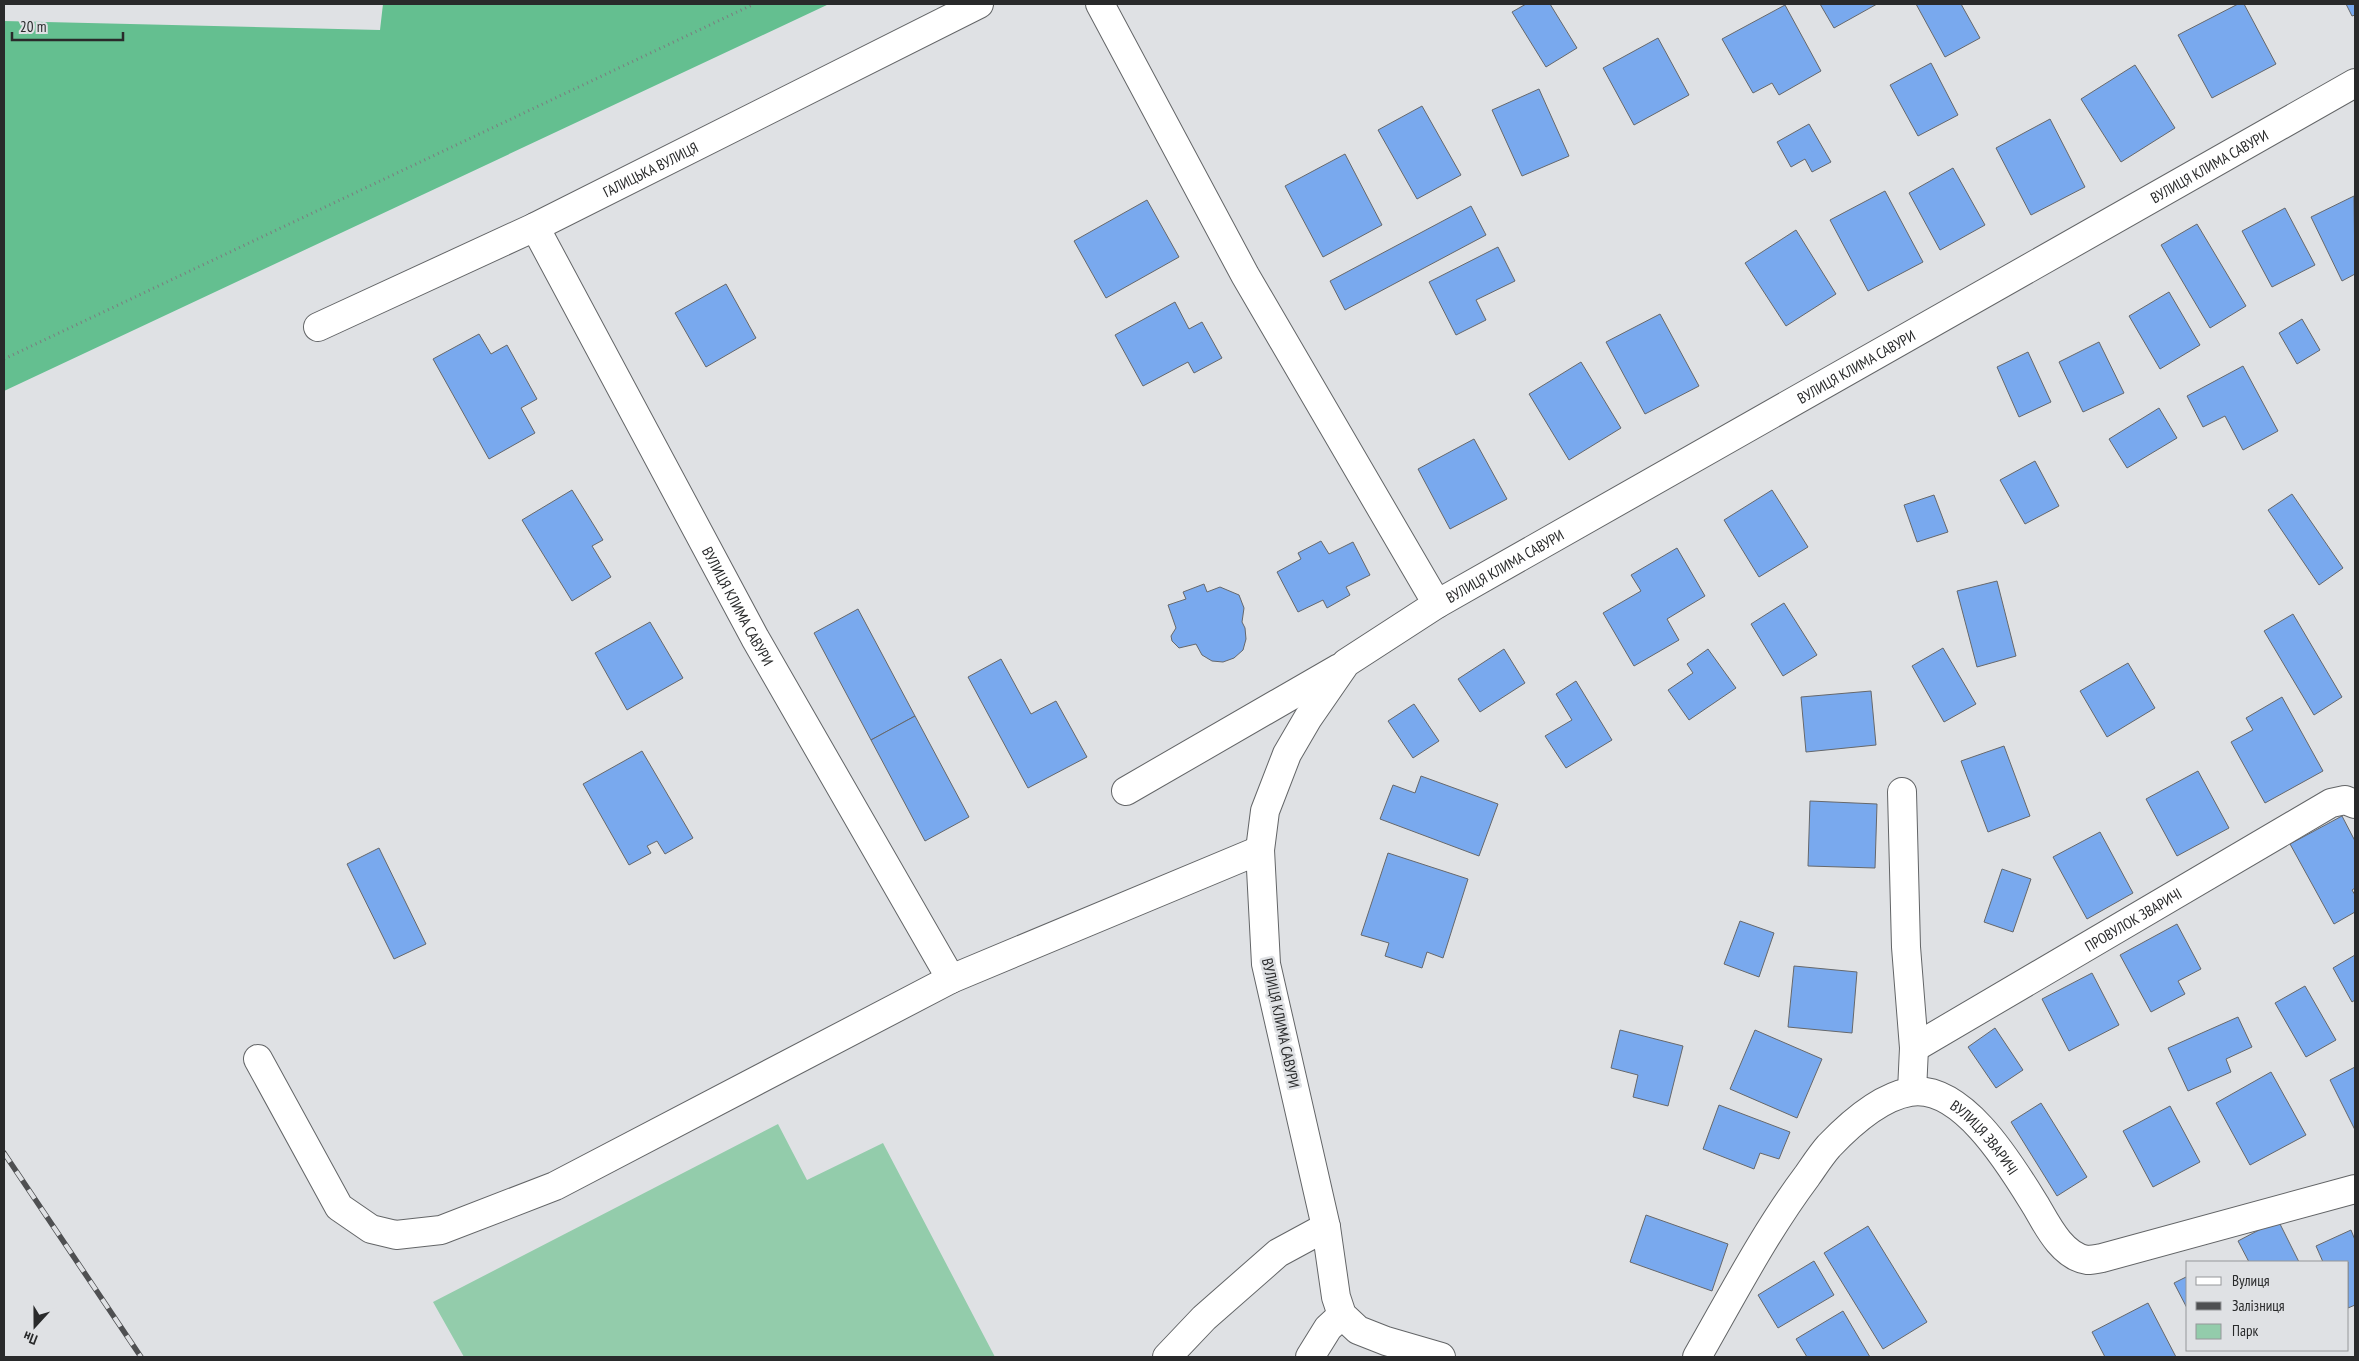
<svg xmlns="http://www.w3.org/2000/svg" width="2359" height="1361" viewBox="0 0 2359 1361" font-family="'PT Sans Narrow',sans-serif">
	<rect width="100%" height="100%" fill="#dfe1e4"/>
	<path fill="#93ccab" d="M778 1124 807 1180 883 1143 995 1357H464L433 1302Z"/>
	<path fill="#64bf90" d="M383 4H829L4 391V21L380 30Z"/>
	<g fill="#79a9ee" stroke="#66686b">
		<path d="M1526 4H1550L1577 48 1546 67 1512 12Z"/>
		<path d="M1820 4H1877L1834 28Z"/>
		<path d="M1916 4H1961L1980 38 1945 57Z"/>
		<path d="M2238 4H2244L2276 64 2212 98 2178 35Z"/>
		<path d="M2346 4H2355V15L2352 16Z"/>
		<path d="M1785 5 1821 71 1779 95 1772 83 1753 93 1722 39Z"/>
		<path d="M1658 38 1689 95 1634 125 1603 68Z"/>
		<path d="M1931 63 1958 115 1918 136 1890 85Z"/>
		<path d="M2135 65 2175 128 2121 162 2081 99Z"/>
		<path d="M1539 89 1569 156 1522 176 1492 110Z"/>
		<path d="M1422 106 1461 175 1417 199 1378 130Z"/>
		<path d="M2050 119 2085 187 2031 215 1996 148Z"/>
		<path d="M1809 124 1831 162 1812 172 1805 159 1791 167 1777 142Z"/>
		<path d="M1345 154 1382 225 1323 257 1285 186Z"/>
		<path d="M1953 168 1985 225 1940 250 1909 193Z"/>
		<path d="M1885 191 1923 262 1868 291 1830 220Z"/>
		<path d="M2354 196 2355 274 2342 281 2311 217Z"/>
		<path d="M1147 200 1179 257 1106 298 1074 241Z"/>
		<path d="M1471 206 1486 235 1345 310 1330 281Z"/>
		<path d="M2285 208 2315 265 2272 287 2242 231Z"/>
		<path d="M2197 224 2246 306 2210 328 2161 245Z"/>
		<path d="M1796 230 1836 294 1786 326 1745 263Z"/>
		<path d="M1498 247 1515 281 1476 300 1486 320 1456 335 1429 282Z"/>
		<path d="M726 284 756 338 706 367 675 313Z"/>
		<path d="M2169 292 2200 345 2160 369 2129 316Z"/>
		<path d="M1175 302 1189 329 1202 322 1222 358 1194 373 1188 362 1143 386 1115 335Z"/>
		<path d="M1660 314 1699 386 1645 414 1606 342Z"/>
		<path d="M2302 319 2320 350 2297 364 2279 333Z"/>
		<path d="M479 334 491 354 507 345 537 399 521 408 535 433 489 459 433 359Z"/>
		<path d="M2099 342 2124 393 2083 412 2059 362Z"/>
		<path d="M2028 352 2051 402 2019 417 1997 367Z"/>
		<path d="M1581 362 1621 428 1569 460 1529 394Z"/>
		<path d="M2243 366 2278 431 2243 450 2225 416 2203 427 2187 396Z"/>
		<path d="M2159 408 2177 438 2127 468 2109 439Z"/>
		<path d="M1474 439 1507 499 1450 529 1418 469Z"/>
		<path d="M2035 461 2059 506 2025 524 2000 480Z"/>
		<path d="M572 490 603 540 592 546 611 577 572 601 522 520Z"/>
		<path d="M1772 490 1808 547 1759 577 1724 520Z"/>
		<path d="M2292 494 2343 568 2319 585 2268 510Z"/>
		<path d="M1934 495 1948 532 1917 542 1904 505Z"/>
		<path d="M1321 541 1329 554 1353 542 1370 575 1346 587 1350 595 1327 608 1323 600 1298 612 1277 572 1301 559 1298 553Z"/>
		<path d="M1677 548 1705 596 1667 619 1679 640 1634 666 1603 613 1641 591 1631 575Z"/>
		<path d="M1997 581 2016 656 1977 667 1957 591Z"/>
		<path d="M1204 584 1207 592 1220 587 1239 595 1244 608 1242 622 1245 628 1246 639 1243 650 1234 658 1223 662 1212 661 1202 655 1196 644 1179 648 1172 641 1171 636 1176 628 1168 605 1186 599 1183 592Z"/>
		<path d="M1784 603 1817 655 1783 676 1751 624Z"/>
		<path d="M858 609 915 716 871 740 814 633Z"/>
		<path d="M2293 614 2342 697 2314 715 2264 631Z"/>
		<path d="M650 622 683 678 627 710 595 653Z"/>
		<path d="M1943 648 1976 704 1944 722 1912 666Z"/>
		<path d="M1504 649 1525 683 1480 712 1458 679Z"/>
		<path d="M1708 649 1736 688 1689 720 1668 690 1693 673 1687 664Z"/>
		<path d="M1001 659 1031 714 1056 701 1087 757 1028 788 968 677Z"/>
		<path d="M2128 663 2155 708 2107 737 2080 691Z"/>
		<path d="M1576 681 1612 740 1566 768 1545 736 1572 720 1556 694Z"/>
		<path d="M1871 691 1876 745 1806 752 1801 697Z"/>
		<path d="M2282 697 2323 771 2265 803 2231 742 2253 730 2246 718Z"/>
		<path d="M1414 704 1439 741 1413 758 1388 721Z"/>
		<path d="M915 716 969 817 925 841 871 740Z"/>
		<path d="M2004 746 2030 816 1988 832 1961 761Z"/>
		<path d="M642 751 693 838 665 854 657 841 647 846 651 853 629 865 583 784Z"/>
		<path d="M2198 771 2229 828 2177 856 2146 799Z"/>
		<path d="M1421 776 1498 804 1479 856 1380 819 1393 785 1415 793Z"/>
		<path d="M1810 801 1877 804 1875 868 1808 866Z"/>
		<path d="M2342 816 2355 841V888L2352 890 2355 895V912L2334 924 2290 844Z"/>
		<path d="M2100 832 2133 893 2087 919 2053 857Z"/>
		<path d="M379 848 426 944 394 959 347 864Z"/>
		<path d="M1388 853 1468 879 1443 958 1427 952 1422 968 1385 956 1389 943 1361 935Z"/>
		<path d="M2002 869 2031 879 2013 932 1984 922Z"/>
		<path d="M1740 921 1774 933 1759 977 1724 964Z"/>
		<path d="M2177 924 2201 969 2178 981 2185 994 2151 1012 2120 955Z"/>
		<path d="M2355 955V1000L2352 1002 2333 968Z"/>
		<path d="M1794 966 1857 972 1852 1033 1788 1027Z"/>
		<path d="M2092 973 2119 1025 2069 1051 2042 999Z"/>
		<path d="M2305 986 2336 1040 2306 1057 2275 1003Z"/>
		<path d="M2238 1017 2252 1047 2226 1059 2231 1072 2188 1091 2168 1048Z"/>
		<path d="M1995 1028 2023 1070 1996 1088 1968 1047Z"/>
		<path d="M1620 1030 1683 1046 1668 1106 1633 1097 1638 1075 1611 1068Z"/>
		<path d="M1755 1030 1822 1059 1797 1118 1730 1089Z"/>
		<path d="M2355 1067V1130L2330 1080Z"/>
		<path d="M2271 1072 2306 1135 2250 1165 2216 1103Z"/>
		<path d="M2041 1103 2087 1177 2057 1196 2011 1122Z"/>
		<path d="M1719 1105 1790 1132 1779 1159 1760 1153 1754 1169 1703 1149Z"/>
		<path d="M2170 1106 2200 1162 2153 1187 2123 1131Z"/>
		<path d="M1646 1215 1728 1244 1712 1291 1630 1262Z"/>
		<path d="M2278 1220 2299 1262H2249L2238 1241Z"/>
		<path d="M1868 1226 1927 1322 1883 1349 1824 1253Z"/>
		<path d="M2351 1230 2355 1240V1305L2348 1308V1262H2323L2316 1246Z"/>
		<path d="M1814 1261 1834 1295 1778 1328 1758 1295Z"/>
		<path d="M2188 1276V1310L2174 1283Z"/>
		<path d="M2148 1303 2176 1357H2105L2092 1332Z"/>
		<path d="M1843 1311 1870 1357H1807L1796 1339Z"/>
	</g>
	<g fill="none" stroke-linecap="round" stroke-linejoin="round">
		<defs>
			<g id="minor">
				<path d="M1100 4 1245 275 1437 604"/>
				<path id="s1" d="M535 227 755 638 951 979"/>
				<path id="s2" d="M318 327 535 227 979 4"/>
				<path d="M1126 791 1339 668"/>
				<path d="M1902 792 1906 947 1914 1048 1912 1091"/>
				<path id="s3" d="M1914 1048 2331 803 2345 800 2355 804"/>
				<path d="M258 1059 339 1207 371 1229 396 1235 441 1230 555 1186 951 979 1260 850"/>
				<path d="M1167 1357 1204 1318 1278 1253 1326 1227"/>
				<path d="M1310 1357 1328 1328 1342 1315"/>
				<path id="s4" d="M1441 1357 1386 1341 1358 1330 1342 1315 1336 1297 1326 1227 1266 964 1260 850 1265 811 1287 754 1308 718 1346 663 1437 604 2355 83"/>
				<path id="s5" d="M1697 1357C1732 1296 1765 1232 1807 1176 1814 1166 1821 1155 1829 1146 1850 1124 1880 1097 1910 1092 1963 1083 2013 1169 2036 1206 2047 1225 2062 1256 2087 1260 2091 1260 2097 1259 2102 1258L2355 1189"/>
			</g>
		</defs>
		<use href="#minor" stroke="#636567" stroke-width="30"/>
		<path stroke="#7b7d7f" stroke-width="3" stroke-dasharray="1 4" stroke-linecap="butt" d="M4 359 754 4"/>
		<use href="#minor" stroke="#fff" stroke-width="28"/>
		<defs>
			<path id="rail" d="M4 1153 141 1357"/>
		</defs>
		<use href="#rail" stroke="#4f5052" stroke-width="5.5"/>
		<use href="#rail" stroke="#dfe1e4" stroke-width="4" stroke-dasharray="11" stroke-linecap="butt"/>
	</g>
	<g text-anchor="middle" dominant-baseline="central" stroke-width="5" stroke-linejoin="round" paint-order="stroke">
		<g font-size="15" fill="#292a2b" stroke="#dfe1e4">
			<text stroke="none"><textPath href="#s4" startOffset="1788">ВУЛИЦЯ КЛИМА САВУРИ</textPath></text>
			<text stroke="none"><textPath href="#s2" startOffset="368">ГАЛИЦЬКА ВУЛИЦЯ</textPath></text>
			<text stroke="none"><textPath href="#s4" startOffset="1382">ВУЛИЦЯ КЛИМА САВУРИ</textPath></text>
			<text stroke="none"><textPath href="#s4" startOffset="978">ВУЛИЦЯ КЛИМА САВУРИ</textPath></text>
			<text stroke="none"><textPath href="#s1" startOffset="430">ВУЛИЦЯ КЛИМА САВУРИ</textPath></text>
			<text stroke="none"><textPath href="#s3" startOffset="254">ПРОВУЛОК ЗВАРИЧІ</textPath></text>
			<text transform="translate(1281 1023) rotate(78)">ВУЛИЦЯ КЛИМА САВУРИ</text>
			<text stroke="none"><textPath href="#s5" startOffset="440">ВУЛИЦЯ ЗВАРИЧІ</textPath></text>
		</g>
	</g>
	<rect width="2359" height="1361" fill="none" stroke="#292a2b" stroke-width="10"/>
	<rect x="2186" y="1261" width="162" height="90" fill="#dfe1e4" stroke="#96989a"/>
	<rect x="2196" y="1277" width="25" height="8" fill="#ffffff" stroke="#96989a"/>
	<text x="2232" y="1286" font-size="15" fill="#292a2b">Вулиця</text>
	<rect x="2196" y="1302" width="25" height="8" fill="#4f5052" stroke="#96989a"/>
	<text x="2232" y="1311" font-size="15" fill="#292a2b">Залізниця</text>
	<rect x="2196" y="1324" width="25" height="15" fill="#93ccab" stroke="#96989a"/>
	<text x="2232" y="1336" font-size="15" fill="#292a2b">Парк</text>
	<g transform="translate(35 1326) rotate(201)" stroke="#dfe1e4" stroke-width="4" paint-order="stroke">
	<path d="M0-4L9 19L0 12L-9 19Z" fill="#292a2b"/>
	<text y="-8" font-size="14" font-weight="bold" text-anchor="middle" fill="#292a2b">Пн</text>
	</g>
	<path d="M12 32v8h111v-8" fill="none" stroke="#292a2b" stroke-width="2.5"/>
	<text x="20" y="32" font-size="15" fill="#292a2b" stroke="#dfe1e4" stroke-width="4" paint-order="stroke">20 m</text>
</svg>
